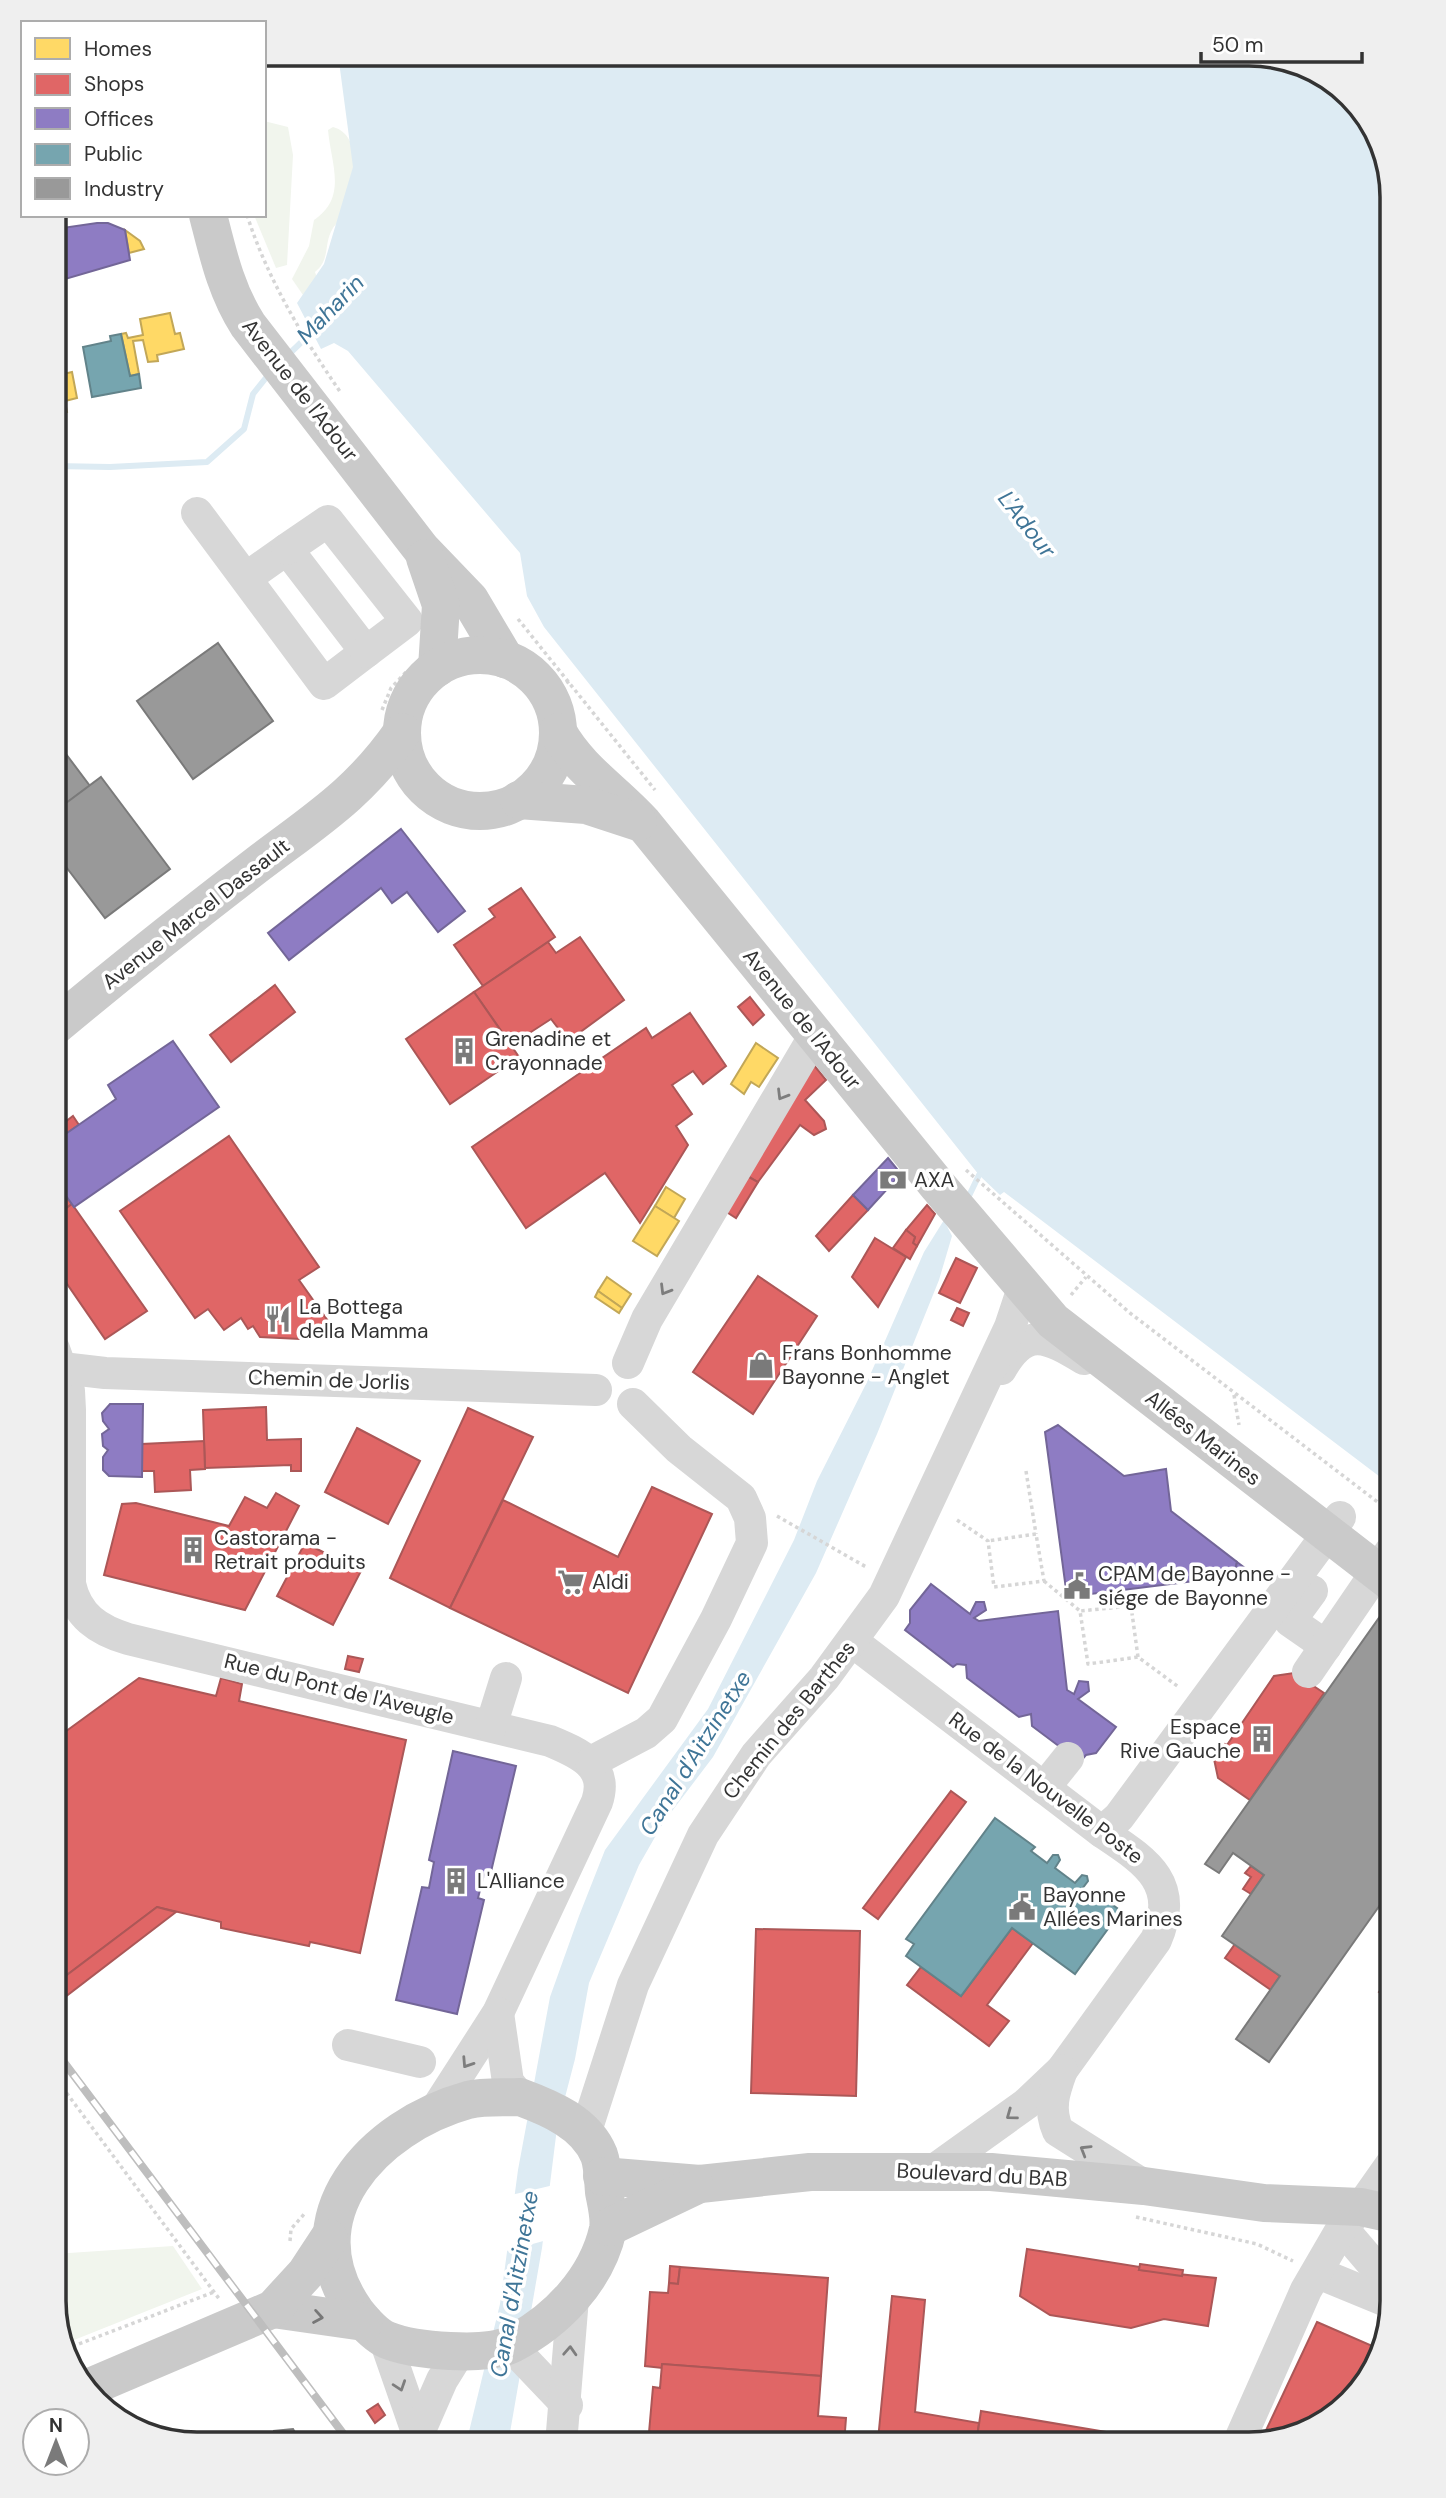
<svg xmlns="http://www.w3.org/2000/svg" width="1446" height="2498" viewBox="0 0 1446 2498" font-family="'DM Sans',sans-serif">
	<rect width="100%" height="100%" fill="#fff"/>
	<g fill="#f1f5ed">
		<path d="M264 121 288 127 293 155 287 265 276 268 254 215H264Z"/>
		<path d="M333 127C366 136 353 191 343 215 341 221 336 223 333 228 323 244 331 259 315 272L318 281 303 295 292 279 309 246 314 220C348 197 331 164 328 130Z"/>
		<path d="M173 2246 202 2289 64 2344 54 2300V2254Z"/>
	</g>
	<g fill="#ddebf3">
		<path d="M338 54 1258 55 1328 79 1377 135 1392 198V1486L1004 1192 1000 1195 979 1175 544 627 527 596 520 553 348 351 334 343 321 349 297 303 324 264 353 167Z"/>
		<path d="M944 1220 952 1236 939 1280 877 1434 816 1573 713 1757 663 1823 639 1865 589 1983 575 2059 557 2128 542 2248 508 2444H466L500 2304 518 2170 550 1997 579 1916 605 1850 708 1709 794 1540 817 1481 867 1382 924 1252Z"/>
	</g>
	<path fill="#fff" d="M554 2185 547 2240 503 2252 511 2195Z"/>
	<g fill="#ffd966" stroke="#c2a757" stroke-width="2">
		<path d="M125 230 140 241 144 249 129 253Z"/>
		<path d="M170 313 175 334 180 333 184 349 157 355 158 361 148 362 143 340 133 341 139 374 130 376 121 334 126 333 128 338 143 335 140 319Z"/>
		<path d="M72 372 77 398 65 401 67 412 55 414V376Z"/>
		<path d="M756 1043 778 1058 759 1087 751 1082 744 1094 731 1084Z"/>
		<path d="M666 1187 685 1199 674 1218 655 1206Z"/>
		<path d="M655 1206 679 1221 657 1256 633 1241Z"/>
		<path d="M607 1277 631 1294 622 1308 598 1291Z"/>
		<path d="M598 1291 622 1308 619 1313 595 1297Z"/>
	</g>
	<g fill="#e06666" stroke="#ac5757" stroke-width="2">
		<path d="M521 888 555 937 483 986 454 945 495 917 489 909Z"/>
		<path d="M580 937 624 1000 568 1041 551 1019 511 1045 474 992 548 942 556 953Z"/>
		<path d="M275 985 295 1012 231 1062 210 1035Z"/>
		<path d="M474 992 519 1057 450 1104 406 1039Z"/>
		<path d="M750 997 764 1015 753 1025 738 1007Z"/>
		<path d="M690 1013 726 1066 703 1084 693 1071 672 1085 692 1114 676 1126 688 1145 640 1223 605 1173 526 1228 472 1147 646 1028 652 1038Z"/>
		<path d="M813 1064 826 1080 805 1100 824 1121 826 1129 814 1135 800 1125 758 1182 744 1174Z"/>
		<path d="M73 1116 79 1125 61 1137 56 1129Z"/>
		<path d="M229 1136 319 1267 299 1280 328 1321 300 1339 260 1337 253 1326 248 1329 241 1318 224 1330 208 1309 195 1318 120 1211Z"/>
		<path d="M747 1176 758 1182 736 1218 725 1211Z"/>
		<path d="M64 1194 72 1204 54 1217V1201Z"/>
		<path d="M853 1195 868 1210 829 1251 816 1236Z"/>
		<path d="M72 1204 147 1311 105 1339 54 1265V1217Z"/>
		<path d="M927 1205 935 1214 917 1246 913 1243 915 1237 906 1230Z"/>
		<path d="M906 1230 915 1237 913 1243 917 1246 910 1259 893 1248Z"/>
		<path d="M875 1238 906 1257 878 1307 852 1277Z"/>
		<path d="M956 1258 977 1268 960 1303 939 1293Z"/>
		<path d="M758 1276 817 1316 753 1414 693 1372Z"/>
		<path d="M957 1308 969 1313 963 1326 951 1320Z"/>
		<path d="M266 1407 267 1440 301 1439V1471H291V1465L205 1468 203 1410Z"/>
		<path d="M468 1408 533 1437 450 1608 390 1578Z"/>
		<path d="M357 1428 420 1461 388 1524 325 1492Z"/>
		<path d="M204 1441 205 1469 190 1470 191 1490 155 1492 154 1471H141L142 1444Z"/>
		<path d="M652 1487 712 1514 628 1693 450 1608 503 1500 618 1557Z"/>
		<path d="M276 1493 299 1506 245 1610 104 1575 122 1504 136 1503 229 1526 245 1497 267 1508Z"/>
		<path d="M305 1543 361 1571 333 1625 277 1596Z"/>
		<path d="M348 1656 363 1659 359 1672 345 1669Z"/>
		<path d="M1294 1673 1324 1693 1250 1800 1218 1778 1214 1759 1225 1744 1227 1745 1274 1676Z"/>
		<path d="M139 1678 216 1696 221 1678 242 1684 239 1701 406 1740 360 1953 320 1944 310 1942 309 1946 221 1928V1922L157 1907 55 1984 54 1740Z"/>
		<path d="M951 1791 966 1802 878 1919 863 1908Z"/>
		<path d="M1251 1866 1264 1875 1251 1894 1243 1889 1251 1877 1245 1873Z"/>
		<path d="M157 1907 176 1912 65 1997 55 1984Z"/>
		<path d="M1012 1928 1033 1943 987 2005 1009 2021 989 2046 907 1985 921 1967 961 1996Z"/>
		<path d="M756 1929 860 1931 856 2096 751 2093Z"/>
		<path d="M1235 1944 1280 1976 1271 1990 1225 1958Z"/>
		<path d="M1392 1974V2002L1379 1992Z"/>
		<path d="M1027 2249 1140 2267 1139 2270 1216 2278 1208 2326 1164 2319 1131 2328 1050 2315 1020 2296Z"/>
		<path d="M1140 2264 1183 2270 1182 2276 1139 2270Z"/>
		<path d="M670 2266 680 2267 678 2284 669 2283Z"/>
		<path d="M680 2267 828 2278 821 2376 662 2364V2368L645 2366 650 2292 668 2293 669 2283 678 2284Z"/>
		<path d="M892 2296 925 2300 915 2412 979 2423 976 2444H898L878 2440Z"/>
		<path d="M1317 2322 1377 2348 1368 2380 1311 2429 1261 2441Z"/>
		<path d="M662 2364 821 2376 818 2416 846 2418 844 2444H648L653 2387 660 2388Z"/>
		<path d="M378 2404 385 2415 375 2423 367 2411Z"/>
		<path d="M981 2411 1154 2440 1153 2444H976Z"/>
	</g>
	<g fill="#8e7cc3" stroke="#736698" stroke-width="2">
		<path d="M97 223H108L125 230 130 260 55 282V229Z"/>
		<path d="M401 829 465 911 438 932 407 892 392 903 381 888 289 960 268 933Z"/>
		<path d="M173 1041 219 1107 74 1207 54 1179V1142L116 1099 108 1085Z"/>
		<path d="M888 1158 901 1174 868 1210 853 1195Z"/>
		<path d="M110 1404H143L142 1477 109 1476 103 1470V1457L108 1450 103 1446 102 1434 109 1429 103 1421 102 1413Z"/>
		<path d="M1058 1425 1124 1476 1166 1469 1171 1511 1237 1562 1234 1576 1067 1597 1045 1432Z"/>
		<path d="M1237 1562 1249 1571V1574L1234 1576Z"/>
		<path d="M931 1584 970 1614 976 1602H984L986 1610 974 1618 979 1621 1058 1611 1067 1690 1074 1694 1079 1681 1088 1682 1089 1691 1078 1699 1116 1727 1096 1753 1086 1755 1080 1762 1032 1726 1031 1714 1019 1717 967 1678 966 1665 957 1664 953 1667 905 1630 910 1623V1610Z"/>
		<path d="M453 1751 516 1766 490 1876 484 1874 478 1898 484 1900 457 2014 396 2000 422 1887 429 1888 434 1862 429 1860Z"/>
	</g>
	<g fill="#76a5af" stroke="#62838a" stroke-width="2">
		<path d="M121 334 130 376 139 374 141 388 92 397 83 347 111 341 110 336Z"/>
		<path d="M995 1818 1035 1847 1031 1851 1047 1863 1053 1855H1058L1060 1860 1055 1868 1075 1883 1082 1875 1087 1876 1088 1881 1082 1889 1100 1902 1103 1898 1121 1911 1075 1974 1012 1928 961 1996 906 1956 914 1944 906 1939Z"/>
	</g>
	<g fill="#999" stroke="#7a7a7a" stroke-width="2">
		<path d="M218 643 273 721 193 779 137 701Z"/>
		<path d="M54 738 90 786 54 812Z"/>
		<path d="M101 777 170 869 105 918 54 851V812Z"/>
		<path d="M1381 1615 1392 1623V1888L1269 2062 1236 2039 1280 1976 1222 1936 1264 1875 1233 1853 1219 1873 1205 1864Z"/>
		<path d="M293 2429 301 2443H256L275 2441 274 2431Z"/>
	</g>
	<g fill="none" stroke-linecap="round" stroke-linejoin="round">
		<g stroke="#ddebf3" stroke-width="6">
			<path d="M286 357 316 328"/>
			<path d="M54 466 110 467 207 462 244 429 253 394 269 374"/>
			<path d="M967 1200 979 1175"/>
		</g>
		<g stroke="#d6d6d6" stroke-width="3.5" stroke-dasharray="3.5 3.5" stroke-linecap="butt">
			<path d="M247 215C267 278 303 338 341 393"/>
			<path d="M518 619 655 790"/>
			<path d="M549 695 569 681"/>
			<path d="M382 710 391 688 408 670"/>
			<path d="M966 1170 1130 1313 1392 1513"/>
			<path d="M1071 1295 1086 1277"/>
			<path d="M1234 1395 1239 1425"/>
			<path d="M1026 1471 1036 1534"/>
			<path d="M777 1516 868 1568"/>
			<path d="M957 1520 988 1541 994 1587 1044 1581 1036 1534 988 1541"/>
			<path d="M1044 1581 1080 1611"/>
			<path d="M1138 1657 1131 1606 1080 1611 1088 1664 1138 1657 1180 1688"/>
			<path d="M54 2076 220 2300"/>
			<path d="M1136 2217 1257 2244 1293 2261"/>
			<path d="M290 2241 291 2229 306 2212"/>
			<path d="M66 2349 214 2292"/>
		</g>
		<g stroke="#d7d7d7" stroke-width="32">
			<path d="M197 513 324 684 366 652 287 549 246 578"/>
			<path d="M287 549 328 521 407 621 366 652"/>
			<path d="M54 1349 69 1391 70 1410V1584C77 1616 98 1630 128 1639L550 1741C579 1753 609 1766 597 1802L498 2013 435 2111"/>
			<path d="M628 1363 647 1319 815 1035"/>
			<path d="M62 1368 105 1373 596 1390"/>
			<path d="M1001 1369C1026 1325 1047 1337 1084 1359"/>
			<path d="M1312 1591 1290 1621 1326 1646"/>
			<path d="M853 1642 1102 1832C1145 1861 1181 1882 1156 1940L1062 2070 1026 2104 934 2170"/>
			<path d="M1308 1672 1390 1552"/>
			<path d="M491 1726 506 1678"/>
			<path d="M591 1762 646 1733 662 1719 716 1619 752 1543 750 1518 741 1498 679 1449 633 1404"/>
			<path d="M1044 1788 1068 1758"/>
			<path d="M1102 1832 1119 1817 1340 1517"/>
			<path d="M498 2013 508 2082 520 2097"/>
			<path d="M348 2045 420 2062"/>
			<path d="M1062 2070C1054 2092 1048 2108 1058 2131L1142 2184"/>
			<path d="M585 2134 633 1985 703 1835 756 1755 824 1678 884 1596 1010 1327 1024 1285"/>
			<path d="M1342 2228 1371 2262 1392 2269"/>
			<path d="M1318 2273 1391 2303"/>
			<path d="M385 2340 417 2432"/>
			<path d="M510 2345 567 2405"/>
			<path d="M414 2444 442 2380 460 2351"/>
			<path d="M561 2444 573 2298"/>
			<path d="M1238 2444 1306 2290 1342 2228 1361 2207 1392 2163"/>
		</g>
		<g stroke="#cacaca" stroke-width="38">
			<path d="M208 215C218 254 226 291 248 325L422 550 470 600 505 659"/>
			<path d="M425 558 441 605 437 668"/>
			<circle cx="480" cy="733" r="78"/>
			<path d="M558 732C579 770 615 792 643 823L938 1186 1053 1321 1392 1583"/>
			<path d="M519 800 586 805 638 822"/>
			<path d="M54 1027C121 971 189 917 258 864 316 820 360 793 402 732"/>
			<path d="M520 2097C550 2108 586 2123 599 2155 603 2166 603 2181 604 2192 606 2203 610 2218 608 2229 597 2279 557 2321 512 2344 486 2357 414 2351 387 2340 375 2335 364 2322 356 2312 288 2217 374 2126 468 2100 484 2096 504 2098 520 2097Z"/>
			<path d="M602 2176 700 2184 810 2172H991L1144 2186 1264 2203 1361 2207 1392 2214"/>
			<path d="M609 2227 695 2186"/>
			<path d="M273 2309 364 2322"/>
			<path d="M90 2387 273 2309 306 2273 329 2238"/>
		</g>
		<defs>
			<path id="rail" d="M54 2049 351 2444"/>
		</defs>
		<use href="#rail" stroke="#bebebe" stroke-width="8"/>
		<use href="#rail" stroke="#fff" stroke-width="5" stroke-dasharray="16" stroke-linecap="butt"/>
	</g>
	<defs><path id="oneway-chevron" d="M-2-3.5L2.5 0L-2 3.5" fill="none" stroke-width="1.6" stroke-linecap="round" stroke-linejoin="round" transform="scale(1.75)"/></defs>
	<g stroke="#7d7d7d">
		<use href="#oneway-chevron" transform="translate(782 1095) rotate(121)"/>
		<use href="#oneway-chevron" transform="translate(665 1290) rotate(121)"/>
		<use href="#oneway-chevron" transform="translate(467 2063) rotate(123)"/>
		<use href="#oneway-chevron" transform="translate(1011 2115) rotate(144)"/>
		<use href="#oneway-chevron" transform="translate(1085 2150) rotate(-149)"/>
		<use href="#oneway-chevron" transform="translate(570 2351) rotate(-87)"/>
		<use href="#oneway-chevron" transform="translate(400 2386) rotate(71)"/>
	</g>
	<use stroke="#777" href="#oneway-chevron" transform="translate(318 2317) rotate(10)"/>
	<defs>
		<symbol id="building-bare" viewBox="-9 -9 18 18"><path d="M-4-6H4V6H1V3H-1V6H-4ZM-2.5-4.3h1.7v1.8h-1.7ZM.8-4.3h1.7v1.8H.8ZM-2.5-1h1.7V.8h-1.7ZM.8-1h1.7V.8H.8Z" fill="#7a7a7a" stroke="#fff" stroke-width="2.5" paint-order="stroke"/></symbol>
		<symbol id="bank-bare" viewBox="-9 -9 18 18"><path d="M-6-4H6V4H-6ZM0-2.3a2.3 2.3 0 1 0 0 4.6a2.3 2.3 0 1 0 0-4.6Z" fill="#7a7a7a" stroke="#fff" stroke-width="2.5" paint-order="stroke"/></symbol>
		<symbol id="restaurant-bare" viewBox="-9 -9 18 18"><path d="M-5-6h1v4h1v-4h1v4h1v-4h1v5L-1.5 .5V6h-2V.5L-5-1ZM5-6V6H3V1.5H1.5Q1.5-4 5-6Z" fill="#7a7a7a" stroke="#fff" stroke-width="2.5" paint-order="stroke"/></symbol>
		<symbol id="shop-bare" viewBox="-9 -9 18 18"><path d="M-5-2.5h2.3a2.7 3.5 0 0 1 5.4 0H5L5.5 6h-11ZM-1.5-2.5h3a1.5 2.3 0 0 0-3 0Z" fill="#7a7a7a" stroke="#fff" stroke-width="2.5" paint-order="stroke"/></symbol>
		<symbol id="supermarket-bare" viewBox="-9 -9 18 18"><path d="M-6-5.5h2.5l.6 2H6L4.5 2H-2.5L-4.4-4H-6ZM-1.5 3.2a1.3 1.3 0 1 0 .1 0ZM3 3.2a1.3 1.3 0 1 0 .1 0Z" fill="#7a7a7a" stroke="#fff" stroke-width="2.5" paint-order="stroke"/></symbol>
		<symbol id="civic-bare" viewBox="-9 -9 18 18"><path d="M-.6-6.5H3V-4.5H.6V-3L4-1V1h2V6H-6V1h2V-1L-.6-3ZM-1.2 2.5V6h2.4V2.5Z" fill="#7a7a7a" stroke="#fff" stroke-width="2.5" paint-order="stroke"/></symbol>
	</defs>
	<g fill-rule="evenodd">
		<use href="#building-bare" x="445" y="1032" width="38" height="38"/>
		<use href="#bank-bare" x="874" y="1161" width="38" height="38"/>
		<use href="#restaurant-bare" x="259" y="1300" width="38" height="38"/>
		<use href="#shop-bare" x="742" y="1346" width="38" height="38"/>
		<use href="#building-bare" x="174" y="1531" width="38" height="38"/>
		<use href="#supermarket-bare" x="552" y="1563" width="38" height="38"/>
		<use href="#civic-bare" x="1058" y="1567" width="38" height="38"/>
		<use href="#building-bare" x="1243" y="1720" width="38" height="38"/>
		<use href="#building-bare" x="437" y="1862" width="38" height="38"/>
		<use href="#civic-bare" x="1003" y="1888" width="38" height="38"/>
	</g>
	<g text-anchor="middle" dominant-baseline="central" stroke-width="7" stroke-linejoin="round" paint-order="stroke">
		<g font-size="21" fill="#333" stroke="#fff">
			<text transform="translate(300 390) rotate(52)">Avenue de l'Adour</text>
			<text transform="translate(196 914) rotate(-38)">Avenue Marcel Dassault</text>
			<text transform="translate(802 1019) rotate(51)">Avenue de l'Adour</text>
			<text transform="translate(329 1380) rotate(2)">Chemin de Jorlis</text>
			<text transform="translate(1203 1438) rotate(38)">Allées Marines</text>
			<text transform="translate(339 1689) rotate(14)">Rue du Pont de l'Aveugle</text>
			<text transform="translate(789 1720) rotate(-51)">Chemin des Barthes</text>
			<text transform="translate(1046 1788) rotate(37)">Rue de la Nouvelle Poste</text>
			<text transform="translate(982 2175) rotate(3)">Boulevard du BAB</text>
		</g>
		<g font-size="21" fill="#333" stroke="#fff" text-anchor="start">
			<text x="485" y="1039">Grenadine et<tspan x="485" dy="24">Crayonnade</tspan></text>
			<text x="914" y="1180">AXA</text>
			<text x="299" y="1307">La Bottega<tspan x="299" dy="24">della Mamma</tspan></text>
			<text x="782" y="1353">Frans Bonhomme<tspan x="782" dy="24">Bayonne - Anglet</tspan></text>
			<text x="214" y="1538">Castorama -<tspan x="214" dy="24">Retrait produits</tspan></text>
			<text x="1098" y="1574">CPAM de Bayonne -<tspan x="1098" dy="24">siége de Bayonne</tspan></text>
			<text x="592" y="1582">Aldi</text>
			<text x="1241" y="1727" text-anchor="end">Espace<tspan x="1241" dy="24">Rive Gauche</tspan></text>
			<text x="477" y="1881">L'Alliance</text>
			<text x="1043" y="1895">Bayonne<tspan x="1043" dy="24">Allées Marines</tspan></text>
		</g>
		<g font-size="23" font-style="italic" fill="#3f7597" stroke="#fff">
			<text transform="translate(330 309) rotate(-46)">Maharin</text>
			<text transform="translate(1027 524) rotate(52)">L'Adour</text>
			<text transform="translate(695 1753) rotate(-58)">Canal d'Aitzinetxe</text>
			<text transform="translate(514 2284) rotate(-80)">Canal d'Aitzinetxe</text>
		</g>
	</g>
	<path d="M0 0H1446V2498H0ZM197 66H1249A131 131 0 0 1 1380 197V2301A131 131 0 0 1 1249 2432H197A131 131 0 0 1 66 2301V197A131 131 0 0 1 197 66Z" fill="#efefef" fill-rule="evenodd"/>
	<path fill="none" stroke="#333" stroke-width="3.5" d="M197 66H1249A131 131 0 0 1 1380 197V2301A131 131 0 0 1 1249 2432H197A131 131 0 0 1 66 2301V197A131 131 0 0 1 197 66Z"/>
	<rect x="21" y="21" width="245" height="196" fill="#ffffff" stroke="#adadad" stroke-width="2"/>
	<rect x="35" y="38" width="35" height="21" fill="#ffd966" stroke="#adadad" stroke-width="2"/>
	<text x="84" y="56" font-size="21" fill="#333333">Homes</text>
	<rect x="35" y="74" width="35" height="21" fill="#e06666" stroke="#adadad" stroke-width="2"/>
	<text x="84" y="91" font-size="21" fill="#333333">Shops</text>
	<rect x="35" y="108" width="35" height="21" fill="#8e7cc3" stroke="#adadad" stroke-width="2"/>
	<text x="84" y="126" font-size="21" fill="#333333">Offices</text>
	<rect x="35" y="144" width="35" height="21" fill="#76a5af" stroke="#adadad" stroke-width="2"/>
	<text x="84" y="161" font-size="21" fill="#333333">Public</text>
	<rect x="35" y="178" width="35" height="21" fill="#999999" stroke="#adadad" stroke-width="2"/>
	<text x="84" y="196" font-size="21" fill="#333333">Industry</text>
	<g transform="translate(56 2442)"><circle r="33" fill="#ffffff" stroke="#adadad" stroke-width="2"/>
	<path d="M0-5L12 26L0 18L-12 26Z" fill="#7a7a7a"/>
	<text y="-10" font-size="19" font-weight="bold" text-anchor="middle" fill="#333333">N</text>
	</g>
	<path d="M1201 52v10h161v-10" fill="none" stroke="#333333" stroke-width="3.5"/>
	<text x="1212" y="52" font-size="21" fill="#333333" stroke="#ffffff" stroke-width="5" paint-order="stroke">50 m</text>
</svg>
